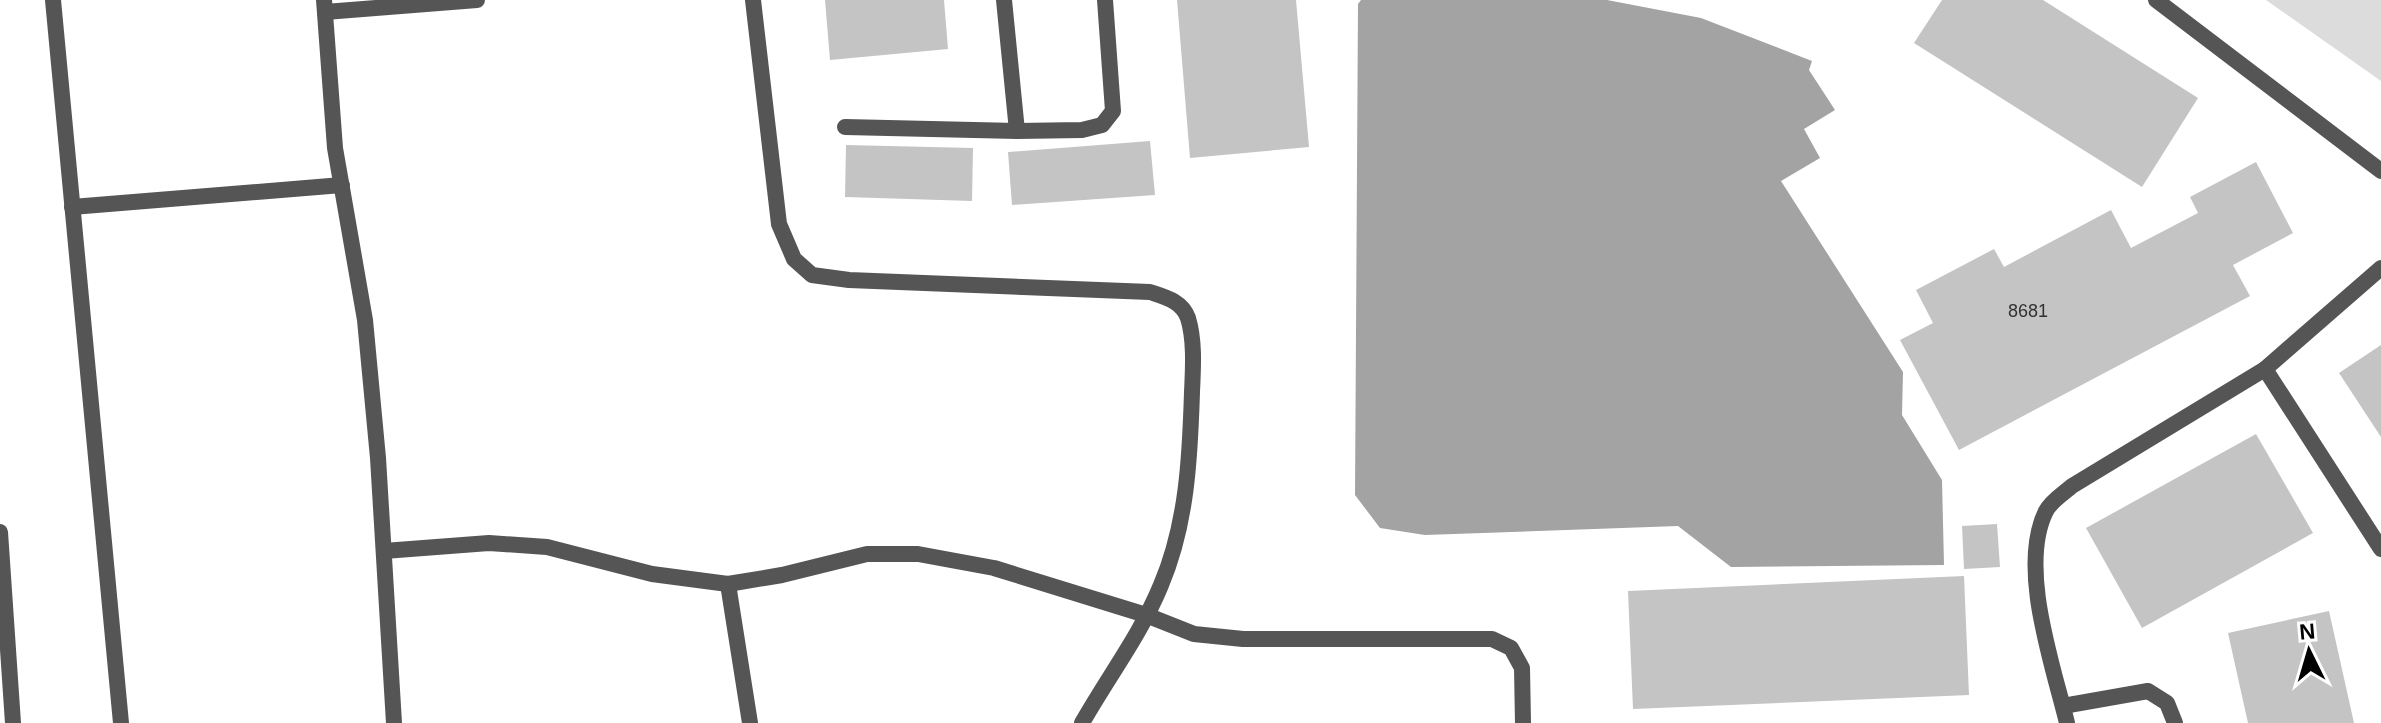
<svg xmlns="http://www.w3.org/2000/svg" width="2381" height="723" viewBox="0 0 2381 723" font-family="Helvetica,sans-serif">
	<rect width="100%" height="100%" fill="#fff"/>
	<path fill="#dcdcdc" d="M2266 0H2381V81Z"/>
	<path fill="#a3a3a3" d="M1361 0H1607L1701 18 1812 61 1809 70 1835 110 1804 129 1820 158 1781 181 1903 372 1902 415 1942 480 1944 565 1731 567 1678 526 1425 535 1380 528 1355 495 1358 4Z"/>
	<g fill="#c4c4c4">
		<path d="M825 0H944L948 49 830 60Z"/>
		<path d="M1177 0H1296L1309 147 1190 158Z"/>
		<path d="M1942 0H2043L2198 98 2142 187 1914 43Z"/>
		<path d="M1150 141 1155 195 1012 205 1008 152Z"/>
		<path d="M846 145 973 148 972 201 845 197Z"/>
		<path d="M2256 162 2293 233 2233 265 2250 296 1959 450 1900 340 1933 323 1916 290 1994 249 2004 267 2111 210 2131 248 2198 213 2190 197Z"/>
		<path d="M2381 345V437L2339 373Z"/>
		<path d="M2256 434 2313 533 2142 628 2086 528Z"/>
		<path d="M1997 524 2000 567 1964 569 1962 526Z"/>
		<path d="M1964 576 1969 695 1633 709 1628 591Z"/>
		<path d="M2329 611 2354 723H2248L2228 633Z"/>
	</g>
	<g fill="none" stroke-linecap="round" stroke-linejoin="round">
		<g stroke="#555" stroke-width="16">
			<path d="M53 0 121 723"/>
			<path d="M324 0 335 148 365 320 378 458 394 723"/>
			<path d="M753 0 779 224 794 259 812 275 849 280 1150 292C1165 297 1182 301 1188 318 1195 341 1193 369 1192 392 1190 457 1187 524 1161 585 1141 634 1108 677 1082 723"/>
			<path d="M1004 0 1017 131"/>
			<path d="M2156 0 2381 171"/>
			<path d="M325 12 477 0"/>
			<path d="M845 127 1017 131 1082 130 1102 125 1113 111 1105 0"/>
			<path d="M72 207 342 185"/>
			<path d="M2265 369 2381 549"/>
			<path d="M0 532 13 723"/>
			<path d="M384 551 489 543 547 547 652 574 728 584 782 575 867 554H918L994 568 1146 615 1194 634 1243 639H1492L1511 648 1522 668 1523 723"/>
			<path d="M2063 706 2148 691 2167 703 2175 723"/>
			<path d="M2067 723C2053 665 2018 567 2046 511 2051 501 2064 493 2072 486L2265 369 2381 268"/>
		</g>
		<path stroke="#555" stroke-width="16" d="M728 584 750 723"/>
	</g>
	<g text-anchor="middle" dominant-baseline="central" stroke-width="6" stroke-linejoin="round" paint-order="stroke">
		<g font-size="18" fill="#313131">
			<text x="2028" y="311">8681</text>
		</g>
	</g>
	<g transform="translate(2309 651) rotate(355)" stroke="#ffffff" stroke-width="6" paint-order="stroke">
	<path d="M0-6L14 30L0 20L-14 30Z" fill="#000000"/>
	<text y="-12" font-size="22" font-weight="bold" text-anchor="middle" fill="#000000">N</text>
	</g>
</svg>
